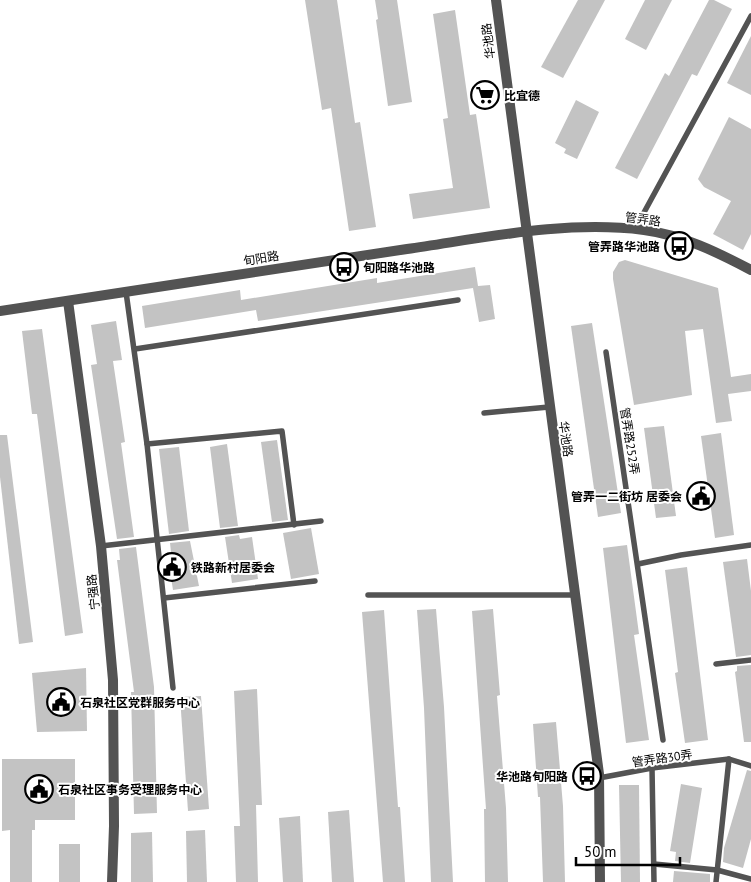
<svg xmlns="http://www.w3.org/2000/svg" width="751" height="882" viewBox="0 0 751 882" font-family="'PT Sans','Noto Sans SC',sans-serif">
	<rect width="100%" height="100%" fill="#fff"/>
	<g fill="#c3c3c3">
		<path d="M305 0H337L355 123 360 122 376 227 349 231 331 108 322 110Z"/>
		<path d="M375 0H397L412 102 388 106 376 20 378 19Z"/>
		<path d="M578 0H605L563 78 541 67Z"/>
		<path d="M645 0H672L646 50 625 39Z"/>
		<path d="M709 0H714L732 9 697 76 692 74 637 179 615 168 665 73 669 76Z"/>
		<path d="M455 10 470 115 476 114 490 208 413 219 409 194 453 188 443 119 448 118 433 14Z"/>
		<path d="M751 36V95L727 83Z"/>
		<path d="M576 100 599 112 577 159 564 153 566 149 555 143Z"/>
		<path d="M729 117 751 129V234L743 250 713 234 731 201 704 187 698 179Z"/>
		<path d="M625 260 718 288 731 377 751 374V391L728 394 732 421 716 423 703 329 685 331 692 395 634 405 613 279V272L619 262Z"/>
		<path d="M475 267 478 286 490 285 495 319 479 322 473 288 258 321 256 310 145 328 142 306 240 290 241 300 377 278V283Z"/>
		<path d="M116 321 122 360 113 361 125 442 121 443 134 537 117 539 91 365 97 364 91 325Z"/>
		<path d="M592 323 621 513 598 517 571 326Z"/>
		<path d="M42 329 83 633 65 636 37 414H32L22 331Z"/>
		<path d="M664 426 676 516 656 518 644 428Z"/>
		<path d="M721 433 734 535 715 538 701 436Z"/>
		<path d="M0 435H7L33 642 19 644 0 477Z"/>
		<path d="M277 440 288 520 272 522 261 442Z"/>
		<path d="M227 444 238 526 220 528 210 447Z"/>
		<path d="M179 447 189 531 169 534 159 449Z"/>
		<path d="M311 528 319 574 291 579 283 533Z"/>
		<path d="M239 535 240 539 252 537 258 579 232 583 225 537Z"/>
		<path d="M190 541 199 586 173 590 167 552H171L170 543Z"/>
		<path d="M627 545 639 634 634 635 649 740 626 743 603 548Z"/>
		<path d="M136 547 154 687 157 813 134 814 131 692H134L117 560H120L119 549Z"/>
		<path d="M747 559 751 591V655L736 657 723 562Z"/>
		<path d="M687 567 708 740 685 743 675 673 678 672 665 570Z"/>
		<path d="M436 609 444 707 453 882H431L424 708 417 610Z"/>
		<path d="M493 609 500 695 497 696 506 808 508 882H485L484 809H486L472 611Z"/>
		<path d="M384 610 398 807H400L405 882H383L362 612Z"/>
		<path d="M751 665V742H744L735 672 737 671V666Z"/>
		<path d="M86 668 87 731 37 732 32 673Z"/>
		<path d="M257 689 262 805H256L258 882H236L234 826H240L234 691Z"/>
		<path d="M201 696 209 809 188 811 180 697Z"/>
		<path d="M556 722 563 806 565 882H543L540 797H538L533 724Z"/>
		<path d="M2 759H75V820H35V830H32V882H10V830L2 831Z"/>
		<path d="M747 770 751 771V839L743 868 723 862 724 848Z"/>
		<path d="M681 784 702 788 690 863 675 861 676 852 670 851Z"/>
		<path d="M619 785H639L640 882H621Z"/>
		<path d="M349 810 354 882H332L328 812Z"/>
		<path d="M300 816 303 882H283L279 818Z"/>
		<path d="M205 830 207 882H187L186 831Z"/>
		<path d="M152 832 153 882H131V833Z"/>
		<rect x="59" y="844" width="21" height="38"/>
		<path d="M674 871 710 874V882H673Z"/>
	</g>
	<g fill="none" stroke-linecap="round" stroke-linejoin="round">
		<g stroke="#535353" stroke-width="5.5">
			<path d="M635 229 751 16"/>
			<path d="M126 292 147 444 173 688"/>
			<path d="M135 349 458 300"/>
			<path d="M606 352 663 740"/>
			<path d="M484 413 549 407"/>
			<path d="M147 444 282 431 294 525"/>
			<path d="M101 546 321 521"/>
			<path d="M638 564 681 555 751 545"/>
			<path d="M368 595H575"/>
			<path d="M164 598 315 581"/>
			<path d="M716 664 751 660"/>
			<path d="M652 768 654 882"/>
			<path d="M599 778 652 768 729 759 751 766"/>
			<path d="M654 864 717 870 751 879"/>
			<path d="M716 882 729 759"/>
		</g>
		<g stroke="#535353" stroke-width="10">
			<path d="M496 0 599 774 600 882"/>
			<path d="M68 301 101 546 113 680 114 826 112 882"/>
			<path d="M0 311C136 291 271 269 407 249 484 238 565 220 644 230 682 235 717 252 751 270"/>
		</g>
	</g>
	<defs>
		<symbol id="supermarket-ring" viewBox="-11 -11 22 22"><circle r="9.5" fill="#fff" stroke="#000" stroke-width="1.5"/><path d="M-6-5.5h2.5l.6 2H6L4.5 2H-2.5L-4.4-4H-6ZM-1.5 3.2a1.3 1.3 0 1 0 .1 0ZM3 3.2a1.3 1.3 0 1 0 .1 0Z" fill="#000"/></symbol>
		<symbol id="bus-ring" viewBox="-11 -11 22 22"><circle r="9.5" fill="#fff" stroke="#000" stroke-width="1.5"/><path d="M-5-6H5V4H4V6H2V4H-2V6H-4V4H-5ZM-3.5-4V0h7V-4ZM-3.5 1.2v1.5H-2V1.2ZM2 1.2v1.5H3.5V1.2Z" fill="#000"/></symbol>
		<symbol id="civic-ring" viewBox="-11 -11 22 22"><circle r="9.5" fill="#fff" stroke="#000" stroke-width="1.5"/><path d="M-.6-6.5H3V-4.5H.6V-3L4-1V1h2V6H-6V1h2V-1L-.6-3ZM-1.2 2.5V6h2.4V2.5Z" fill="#000"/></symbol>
	</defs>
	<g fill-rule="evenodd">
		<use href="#supermarket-ring" x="469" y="79" width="32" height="32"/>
		<use href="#bus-ring" x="663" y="230" width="32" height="32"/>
		<use href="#bus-ring" x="328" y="251" width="32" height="32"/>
		<use href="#civic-ring" x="685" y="480" width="32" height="32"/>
		<use href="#civic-ring" x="156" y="551" width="32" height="32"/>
		<use href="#civic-ring" x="45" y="686" width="32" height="32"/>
		<use href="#bus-ring" x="571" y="760" width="32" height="32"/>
		<use href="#civic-ring" x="23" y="773" width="32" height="32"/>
	</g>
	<g text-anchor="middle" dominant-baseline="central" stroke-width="4" stroke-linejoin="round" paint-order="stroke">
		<g font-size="12" fill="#000" stroke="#fff">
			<text transform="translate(488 41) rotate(-97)">华池路</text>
			<text transform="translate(643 219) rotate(8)">管弄路</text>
			<text transform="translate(261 258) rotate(-9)">旬阳路</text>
			<text transform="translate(566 439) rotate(82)">华池路</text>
			<text transform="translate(630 441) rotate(81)">管弄路252弄</text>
			<text transform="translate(93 592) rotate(-96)">宁强路</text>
			<text transform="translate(662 758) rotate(-8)">管弄路30弄</text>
		</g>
		<g font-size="12" font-weight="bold" fill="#000" stroke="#fff" text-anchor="start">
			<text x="504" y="95">比宜德</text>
			<text x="660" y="246" text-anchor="end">管弄路华池路</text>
			<text x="363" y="267">旬阳路华池路</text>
			<text x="682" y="496" text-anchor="end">管弄一二街坊 居委会</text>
			<text x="191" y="567">铁路新村居委会</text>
			<text x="80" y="702">石泉社区党群服务中心</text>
			<text x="568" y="776" text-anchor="end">华池路旬阳路</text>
			<text x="58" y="789">石泉社区事务受理服务中心</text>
		</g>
	</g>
	<path d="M576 857v8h104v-8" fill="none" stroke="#000000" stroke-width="2.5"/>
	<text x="584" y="857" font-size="15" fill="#000000" stroke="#ffffff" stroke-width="4" paint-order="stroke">50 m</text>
</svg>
